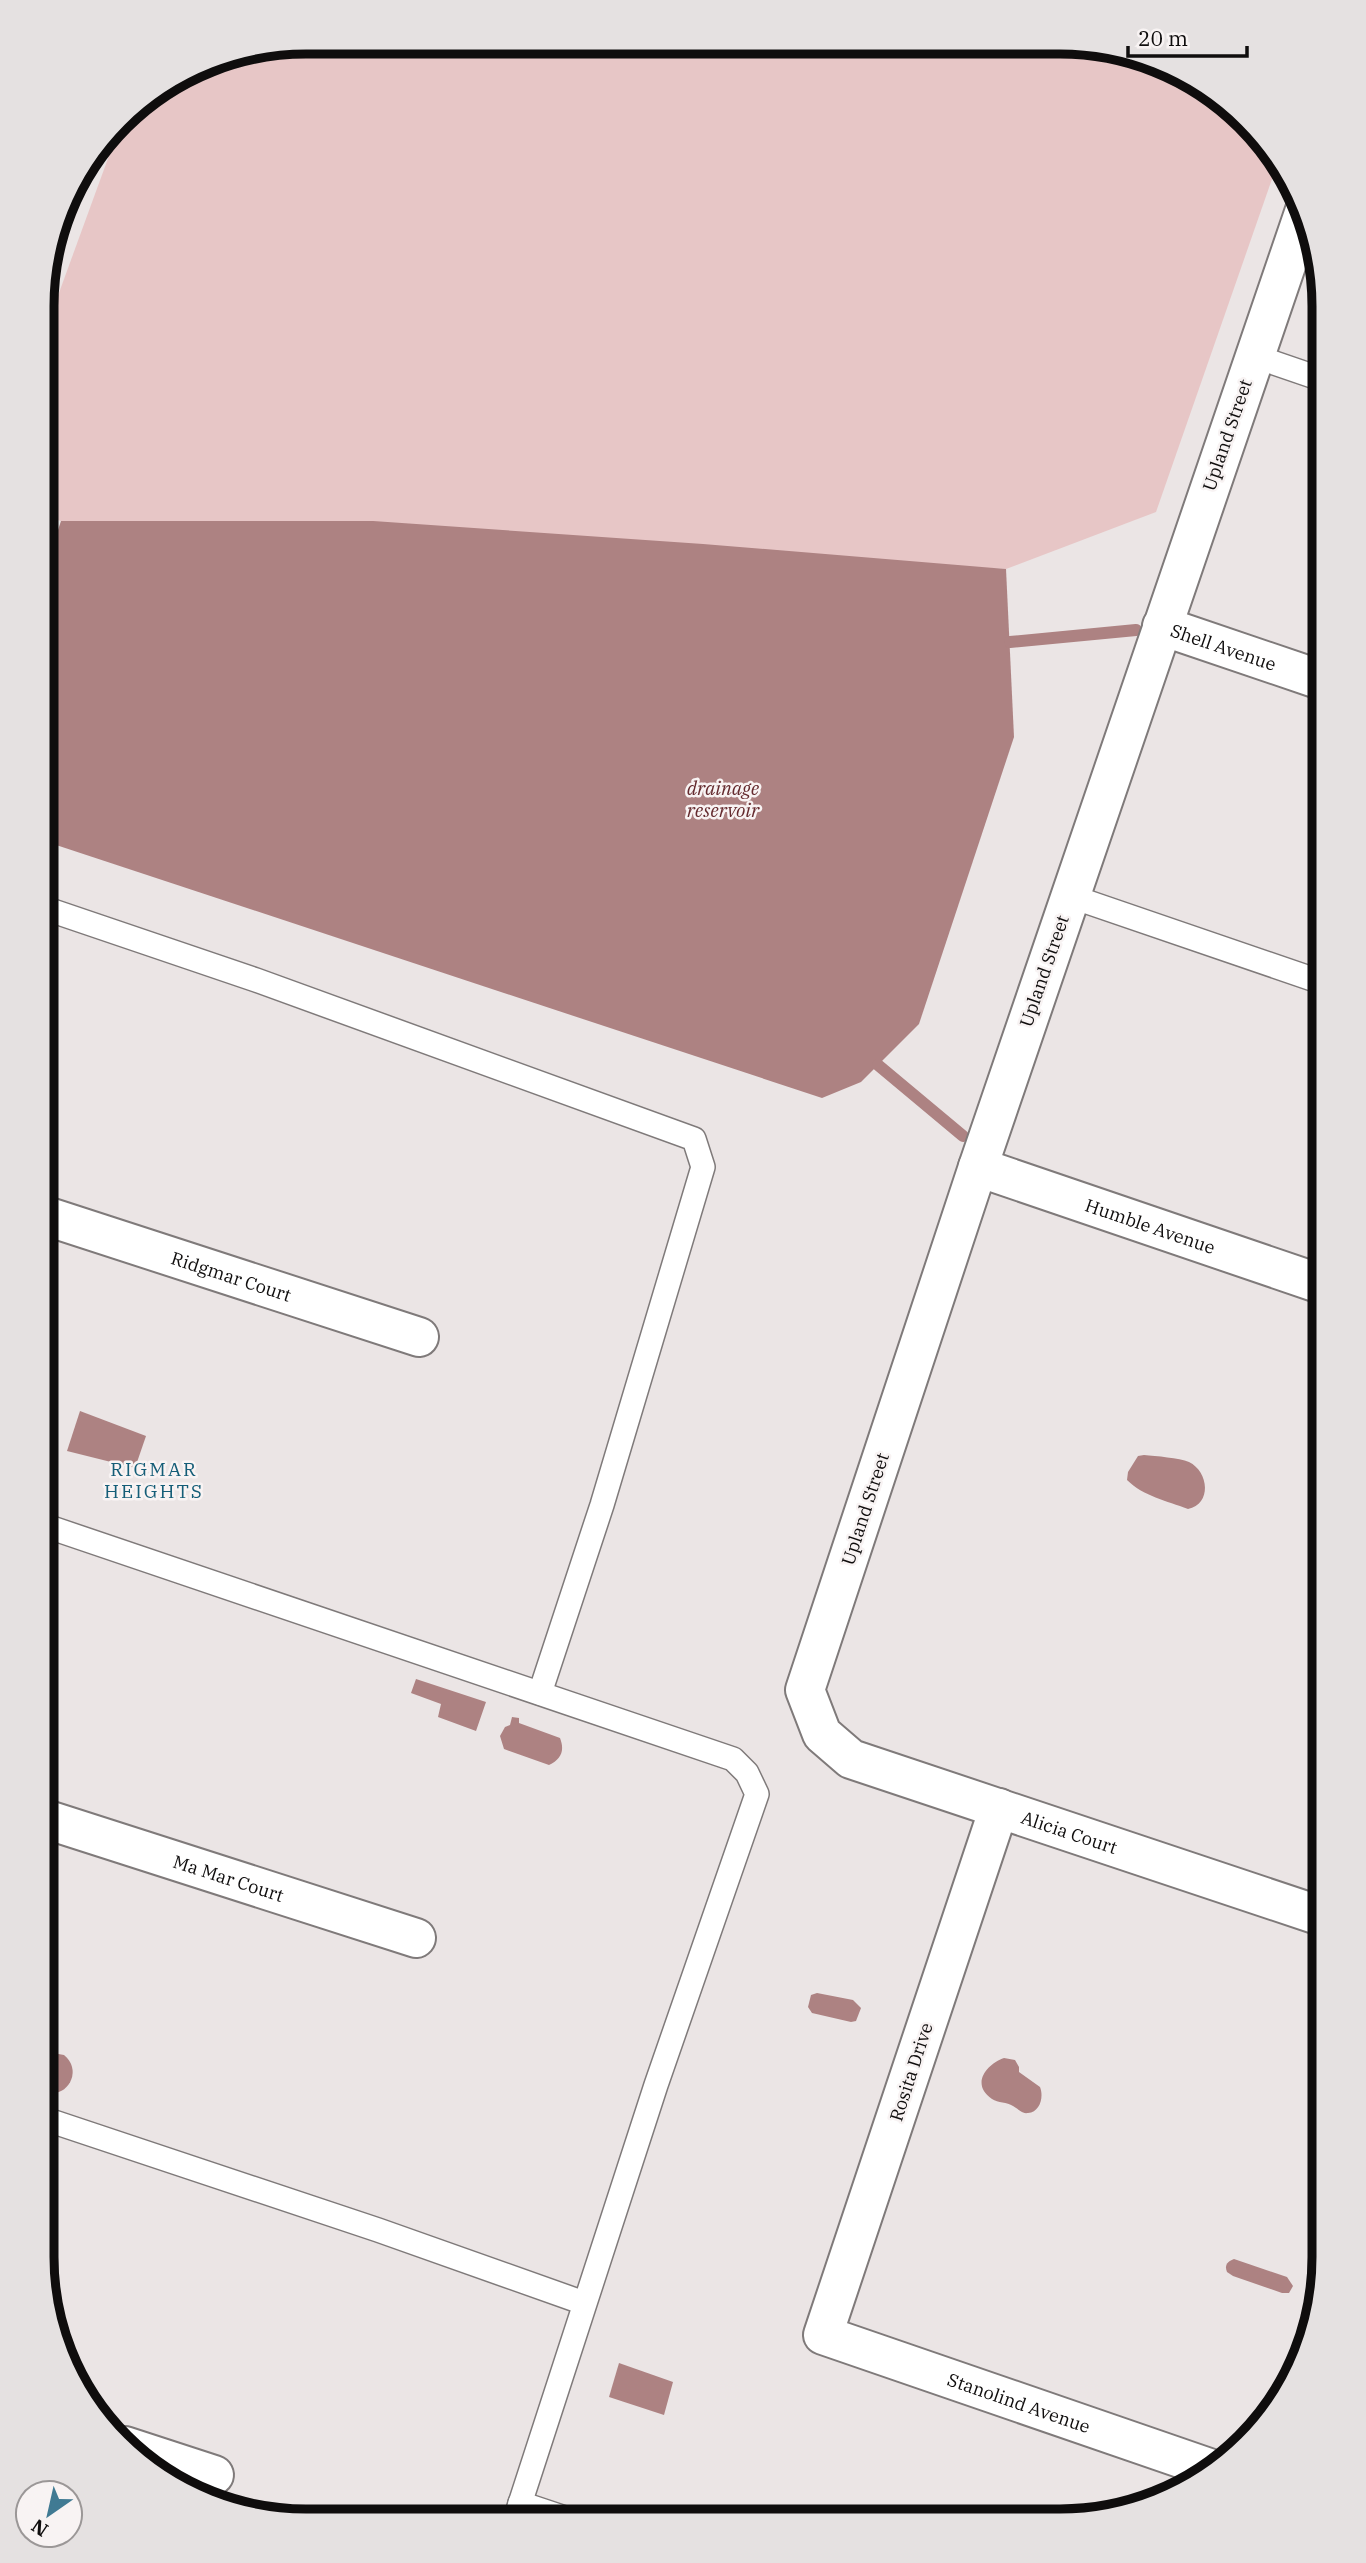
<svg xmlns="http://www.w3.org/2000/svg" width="1366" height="2563" viewBox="0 0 1366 2563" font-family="'IBM Plex Serif',serif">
	<rect width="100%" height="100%" fill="#ebe5e5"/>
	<path fill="#e7c6c6" d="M306 42 1111 47 1177 69 1234 107 1279 159 1156 512 1006 569 61 521 44 516V334L122 120 132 108 205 62Z"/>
	<g fill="#ad8282">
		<path d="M61 521H373L703 544 1006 569 1014 737 919 1024 861 1082 822 1098 44 841V572Z"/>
		<path d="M80 1411 146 1436 135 1468 67 1451Z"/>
		<path d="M1144 1455C1156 1456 1179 1458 1189 1462 1209 1472 1212 1504 1188 1509 1167 1501 1143 1496 1127 1480L1128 1472 1138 1456Z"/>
		<path d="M416 1679 486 1702 476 1731 438 1717 441 1704 411 1693Z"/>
		<path d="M512 1717 519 1718V1723L560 1738C565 1751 561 1759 549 1765L504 1749 500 1736 505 1727 510 1725Z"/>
		<path d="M817 1993 853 2000 861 2008 856 2021 851 2022 812 2013 808 2007 811 1995Z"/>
		<path d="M42 2051 64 2055C85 2072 64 2103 42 2090Z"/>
		<path d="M1004 2058 1015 2060 1019 2067V2072L1040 2087C1044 2097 1040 2112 1028 2113 1021 2114 1019 2109 1013 2106 1007 2102 998 2103 992 2099 970 2084 987 2064 1004 2058Z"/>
		<path d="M1234 2259 1287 2277 1293 2286 1289 2293H1282L1233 2276 1227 2272C1224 2265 1228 2261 1234 2259Z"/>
		<path d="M619 2363 673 2382 664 2415 609 2397Z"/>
	</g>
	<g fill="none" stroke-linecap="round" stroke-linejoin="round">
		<g stroke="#ad8282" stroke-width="12">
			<path d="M1010 642 1136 630"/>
			<path d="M878 1065 963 1136"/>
		</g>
		<defs>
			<g id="service">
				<path d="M1254 356 1324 380"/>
				<path d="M1070 896 1324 983"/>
				<path d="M44 908 256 980 694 1139 703 1167 602 1505 540 1693"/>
				<path d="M43 1525 733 1759 747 1773 757 1794 656 2085 515 2519"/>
				<path d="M42 2118 378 2230 584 2303"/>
				<path d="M520 2503 571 2520"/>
			</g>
			<g id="minor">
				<path id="s1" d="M1305 210 978 1167 805 1690 822 1734 851 1759 1324 1917"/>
				<path id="s2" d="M978 1167 1324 1285"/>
				<path id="s3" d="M43 1215 419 1337"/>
				<path id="s4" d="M999 1808 823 2335 1215 2470"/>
				<path id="s5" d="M42 1818 416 1938"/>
				<path d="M125 2446 214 2475"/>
			</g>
			<g id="tertiary">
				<path id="s6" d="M1162 626 1324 681"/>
			</g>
		</defs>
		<use href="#service" stroke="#7f7a7a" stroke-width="26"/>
		<use href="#minor" stroke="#7f7a7a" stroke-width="42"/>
		<use href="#tertiary" stroke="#7f7a7a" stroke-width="42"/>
		<use href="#service" stroke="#fff" stroke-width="23"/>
		<use href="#minor" stroke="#fff" stroke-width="38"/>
		<use href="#tertiary" stroke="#fff" stroke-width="38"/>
	</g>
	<g text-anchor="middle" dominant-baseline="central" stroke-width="5" stroke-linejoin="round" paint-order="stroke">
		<g font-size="18" fill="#0f0d0d" stroke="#f8f3f3">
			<text transform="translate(1227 435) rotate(-71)">Upland Street</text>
			<text stroke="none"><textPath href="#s6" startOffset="65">Shell Avenue</textPath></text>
			<text transform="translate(1044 971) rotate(-71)">Upland Street</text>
			<text stroke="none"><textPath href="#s2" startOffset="182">Humble Avenue</textPath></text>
			<text stroke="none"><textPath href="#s3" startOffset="198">Ridgmar Court</textPath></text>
			<text transform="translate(865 1509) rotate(-72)">Upland Street</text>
			<text stroke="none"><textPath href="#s1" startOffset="1878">Alicia Court</textPath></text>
			<text stroke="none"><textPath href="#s5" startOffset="196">Ma Mar Court</textPath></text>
			<text transform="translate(911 2072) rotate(-72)">Rosita Drive</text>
			<text stroke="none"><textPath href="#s4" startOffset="763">Stanolind Avenue</textPath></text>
		</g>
		<g font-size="19" font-style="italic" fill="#642a2e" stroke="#f8f3f3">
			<text x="723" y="788">drainage<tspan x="723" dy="22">reservoir</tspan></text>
		</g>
		<g font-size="19" letter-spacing="2" fill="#145d77" stroke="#f8f3f3">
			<text x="154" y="1469">RIGMAR<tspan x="154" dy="22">HEIGHTS</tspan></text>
		</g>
	</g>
	<path d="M0 0H1366V2563H0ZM306 54H1060A252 252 0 0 1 1312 306V2257A252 252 0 0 1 1060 2509H306A252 252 0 0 1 54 2257V306A252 252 0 0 1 306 54Z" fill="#e5e1e1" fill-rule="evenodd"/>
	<path fill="none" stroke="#0f0d0d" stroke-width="9" d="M306 54H1060A252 252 0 0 1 1312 306V2257A252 252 0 0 1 1060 2509H306A252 252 0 0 1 54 2257V306A252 252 0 0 1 306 54Z"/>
	<g transform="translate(49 2514) rotate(214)"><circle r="33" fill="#f8f3f3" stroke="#9b9797" stroke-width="2"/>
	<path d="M0-5L12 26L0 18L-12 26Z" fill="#407a93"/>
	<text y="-10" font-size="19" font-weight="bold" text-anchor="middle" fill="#0f0d0d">N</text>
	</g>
	<path d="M1128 46v10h119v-10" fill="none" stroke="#0f0d0d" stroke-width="3.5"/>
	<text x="1138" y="46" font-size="21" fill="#0f0d0d" stroke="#f8f3f3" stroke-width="5" paint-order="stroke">20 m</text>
</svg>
